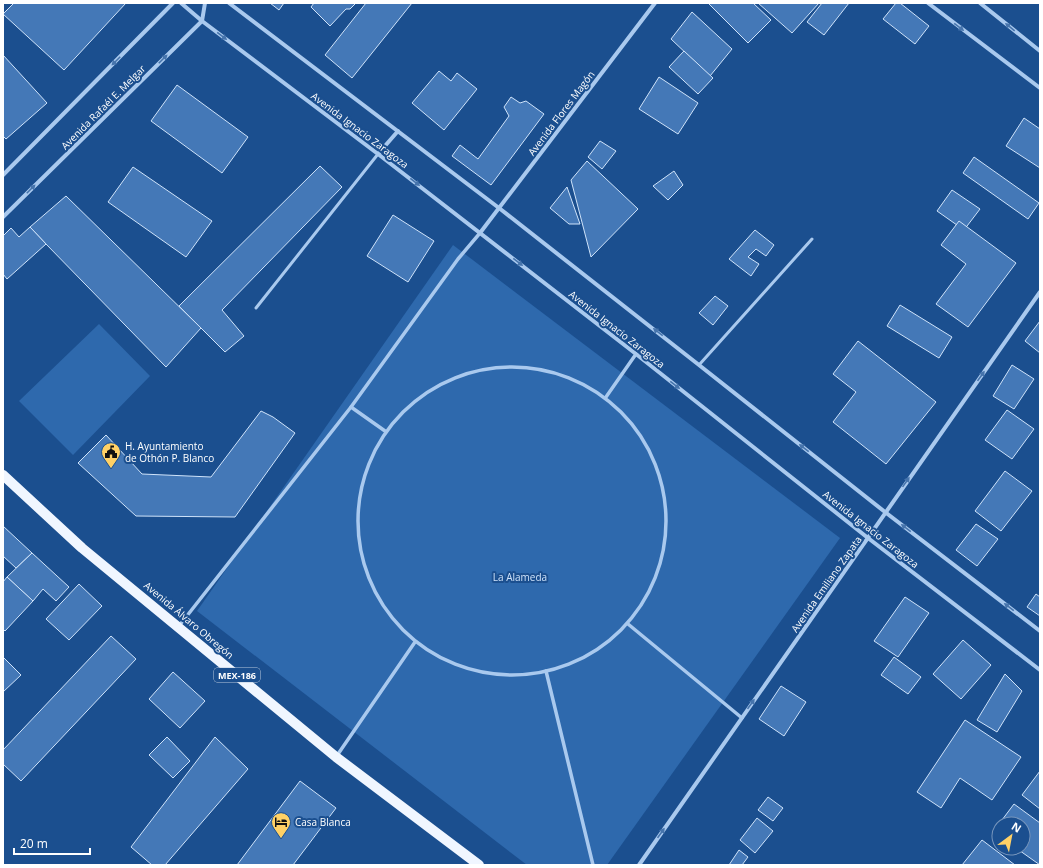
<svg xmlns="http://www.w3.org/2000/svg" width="1043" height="868" viewBox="0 0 1043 868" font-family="'Open Sans',sans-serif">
	<rect width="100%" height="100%" fill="#1b4f8f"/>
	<g fill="#2e69ad">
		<path d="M453 245 840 538 607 865H527L197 611Z"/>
		<path d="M99 324 150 376 73 455 19 401Z"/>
	</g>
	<g fill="#4478b7" stroke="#cfe3fa">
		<path d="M14 3H126L64 70 3 14Z"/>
		<path d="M270 3H284L279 10Z"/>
		<path d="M314 3H356L350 9H346L330 26 311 7Z"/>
		<path d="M366 3H412L352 78 325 55Z"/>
		<path d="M708 3H753L771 20 748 43Z"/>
		<path d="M758 3H819L792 33Z"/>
		<path d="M822 3H849L824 35 807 22Z"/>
		<path d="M896 3H900L929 26 915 44 883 19Z"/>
		<path d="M692 12 732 49 710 76 671 39Z"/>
		<path d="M684 51 713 78 698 94 669 67Z"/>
		<path d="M3 55 47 103 6 139 3 136Z"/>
		<path d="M439 71 451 81 457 73 477 89 444 130 412 103Z"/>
		<path d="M659 77 698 103 678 134 639 109Z"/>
		<path d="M177 85 248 137 222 173 151 121Z"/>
		<path d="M511 97 520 103 526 101 544 114 491 185 452 156 460 145 478 159 509 116 504 107Z"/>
		<path d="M1024 118 1040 129V168L1006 146Z"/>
		<path d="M600 141 616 151 602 169 588 157Z"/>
		<path d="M974 157 1039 203 1028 219 963 173Z"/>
		<path d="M587 161 638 209 591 257 571 180Z"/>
		<path d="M320 166 342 187 222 310 244 336 225 352 179 306Z"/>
		<path d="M133 167 212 221 186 257 108 202Z"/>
		<path d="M674 171 683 185 668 200 653 186Z"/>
		<path d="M567 187 580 224H569L550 208Z"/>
		<path d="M952 190 980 209 964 230 937 211Z"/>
		<path d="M66 196 201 328 166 367 46 244 30 227Z"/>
		<path d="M393 215 434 241 408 282 367 256Z"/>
		<path d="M959 221 1016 263 968 327 936 304 966 264 941 245Z"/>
		<path d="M30 227 46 244 7 279 3 274V236L11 228 19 237Z"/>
		<path d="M755 230 774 245 766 256 756 249 748 257 759 264 751 276 729 259Z"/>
		<path d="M715 296 728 306 713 325 699 313Z"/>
		<path d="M900 305 952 337 939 358 887 326Z"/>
		<path d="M1040 321V353L1025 341Z"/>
		<path d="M858 341 936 402 886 464 833 422 856 392 833 374Z"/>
		<path d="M1012 365 1034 379 1014 409 993 396Z"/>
		<path d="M1007 410 1034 429 1012 459 985 440Z"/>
		<path d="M261 411 273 417 295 433 235 517 136 516 78 463 106 435 142 474 211 477Z"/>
		<path d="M1005 471 1032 491 1001 531 975 511Z"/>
		<path d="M976 524 998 539 977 566 956 550Z"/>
		<path d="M3 526 32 553 16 568 3 556Z"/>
		<path d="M32 553 69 587 56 601 43 589 33 601 7 577Z"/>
		<path d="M7 577 33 601 5 631 3 629V582Z"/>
		<path d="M79 584 102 606 69 640 46 619Z"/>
		<path d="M1036 594 1040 597V616L1027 607Z"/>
		<path d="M905 597 929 613 898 657 874 641Z"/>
		<path d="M111 636 136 659 21 781 3 764V750Z"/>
		<path d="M963 640 991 665 961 699 933 674Z"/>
		<path d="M3 657 21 675 3 692Z"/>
		<path d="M894 657 921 677 908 694 881 675Z"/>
		<path d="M173 672 205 701 180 728 149 699Z"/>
		<path d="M1005 674 1022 691 997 732 977 720Z"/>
		<path d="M781 686 806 702 784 736 759 719Z"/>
		<path d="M965 720 1021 757 992 800 960 778 941 808 917 792Z"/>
		<path d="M167 737 190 761 173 778 149 755Z"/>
		<path d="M215 737 248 769 165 865H152L131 847Z"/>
		<path d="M1040 771V809L1022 795Z"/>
		<path d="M300 781 336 808 293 865H237Z"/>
		<path d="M768 797 783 808 773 821 758 810Z"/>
		<path d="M1014 804 1040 823V865L1016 848H1023V824H999Z"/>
		<path d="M757 818 773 831 755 853 740 840Z"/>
		<path d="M982 840 1015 865H962Z"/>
		<path d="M739 850 748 857 742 865H729Z"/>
	</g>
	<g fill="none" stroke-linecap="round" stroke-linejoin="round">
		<g stroke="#a9c9ee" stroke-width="3">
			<path d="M256 308 378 154"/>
			<path d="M699 365 812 239"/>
		</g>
		<g stroke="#a9c9ee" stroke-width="3.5">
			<circle cx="512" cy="521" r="154"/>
			<path d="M606 397 636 354"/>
			<path d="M351 407 385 431"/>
			<path d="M628 624 742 718"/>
			<path d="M179 626 351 407 458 259 480 233"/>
			<path d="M546 671 593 865"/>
			<path d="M336 757 415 642"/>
		</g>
		<g stroke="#a9c9ee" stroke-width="4">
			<path d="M181 3 202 21 378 154 636 354 868 538 1040 670"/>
			<path d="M229 3 499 208 699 365 885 512 1040 631"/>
			<path d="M928 3 1040 88"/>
			<path d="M980 3 1040 51"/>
			<path d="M378 154 398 131"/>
			<path d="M3 175 173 3"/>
			<path d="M3 217 202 21 205 3"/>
			<path d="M480 233 655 3"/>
			<path d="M639 865 1040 292"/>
		</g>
		<path stroke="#f0f6ff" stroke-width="10" d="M3 475 82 548 336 757 479 865"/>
	</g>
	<defs><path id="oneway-solid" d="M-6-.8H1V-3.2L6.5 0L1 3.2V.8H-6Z"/></defs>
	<g fill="#4674ac">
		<use href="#oneway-solid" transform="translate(959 27) rotate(37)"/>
		<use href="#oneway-solid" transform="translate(1010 27) rotate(-141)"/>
		<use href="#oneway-solid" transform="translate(222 36) rotate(37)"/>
		<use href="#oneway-solid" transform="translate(163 59) rotate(-45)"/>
		<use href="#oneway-solid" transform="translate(116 61) rotate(135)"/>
		<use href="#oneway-solid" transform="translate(415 182) rotate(38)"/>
		<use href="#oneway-solid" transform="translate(31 189) rotate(-45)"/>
		<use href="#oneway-solid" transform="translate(518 262) rotate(38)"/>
		<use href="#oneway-solid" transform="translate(658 332) rotate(-142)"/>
		<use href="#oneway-solid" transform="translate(981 376) rotate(-55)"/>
		<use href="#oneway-solid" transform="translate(675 385) rotate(38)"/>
		<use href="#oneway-solid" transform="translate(804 448) rotate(-142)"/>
		<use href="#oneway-solid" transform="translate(906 482) rotate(-55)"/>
		<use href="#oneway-solid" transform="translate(906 528) rotate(-143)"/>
		<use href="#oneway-solid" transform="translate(1009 607) rotate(-143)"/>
		<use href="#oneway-solid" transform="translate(751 704) rotate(-55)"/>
		<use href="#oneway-solid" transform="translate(661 833) rotate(-55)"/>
	</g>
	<defs>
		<symbol id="civic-pin" viewBox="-11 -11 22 30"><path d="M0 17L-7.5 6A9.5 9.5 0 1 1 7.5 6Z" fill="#ffd166" stroke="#1b4f8f"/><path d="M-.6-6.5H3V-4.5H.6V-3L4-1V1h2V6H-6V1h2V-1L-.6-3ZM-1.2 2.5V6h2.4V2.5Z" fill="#111"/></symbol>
		<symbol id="hotel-pin" viewBox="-11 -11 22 30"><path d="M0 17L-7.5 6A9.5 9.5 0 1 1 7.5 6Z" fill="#ffd166" stroke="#1b4f8f"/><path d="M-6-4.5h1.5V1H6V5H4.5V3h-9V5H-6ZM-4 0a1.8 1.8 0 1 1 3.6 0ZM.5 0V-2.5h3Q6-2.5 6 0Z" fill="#111"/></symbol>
	</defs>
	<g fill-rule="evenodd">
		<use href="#civic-pin" x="100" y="441" width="22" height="30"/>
		<use href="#hotel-pin" x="270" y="811" width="22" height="30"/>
	</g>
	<g text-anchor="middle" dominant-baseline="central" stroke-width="4" stroke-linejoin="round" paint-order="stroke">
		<rect fill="#1b4f8f" stroke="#bbcadd" stroke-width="1" x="214" y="668" width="46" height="14" rx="3"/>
		<g font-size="9" font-weight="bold" fill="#fff">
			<text x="237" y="675">MEX-186</text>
		</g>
		<g font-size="10" fill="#fff" stroke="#1b4f8f">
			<text transform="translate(103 107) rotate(-45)">Avenida Rafaél E. Melgar</text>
			<text transform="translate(561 113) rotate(-53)">Avenida Flores Magón</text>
			<text transform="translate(360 130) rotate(37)">Avenida Ignacio Zaragoza</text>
			<text transform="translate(617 329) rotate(38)">Avenida Ignacio Zaragoza</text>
			<text transform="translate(871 529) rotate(38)">Avenida Ignacio Zaragoza</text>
			<text transform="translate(826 584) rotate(-55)">Avenida Emiliano Zapata</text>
			<text transform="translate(189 620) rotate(40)">Avenida Álvaro Obregón</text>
		</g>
		<g font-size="10" fill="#fff" stroke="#1b4f8f" text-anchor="start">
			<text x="125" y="446">H. Ayuntamiento<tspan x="125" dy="12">de Othón P. Blanco</tspan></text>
			<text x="295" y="822">Casa Blanca</text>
		</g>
		<g font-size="10" fill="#cfe3fa" stroke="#1b4f8f">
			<text x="520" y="577">La Alameda</text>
		</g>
	</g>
	<rect width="1043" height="868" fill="none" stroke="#ffffff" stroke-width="8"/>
	<g transform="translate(1011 836) rotate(32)"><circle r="19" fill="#1b4f8f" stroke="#7695bc"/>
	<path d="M0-3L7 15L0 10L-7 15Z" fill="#ffd166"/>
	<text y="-6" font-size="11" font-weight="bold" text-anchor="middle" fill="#ffffff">N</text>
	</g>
	<path d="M14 848v6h76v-6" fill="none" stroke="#ffffff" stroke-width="2"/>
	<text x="20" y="848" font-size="12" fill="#ffffff" stroke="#1b4f8f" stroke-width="3" paint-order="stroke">20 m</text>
</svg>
